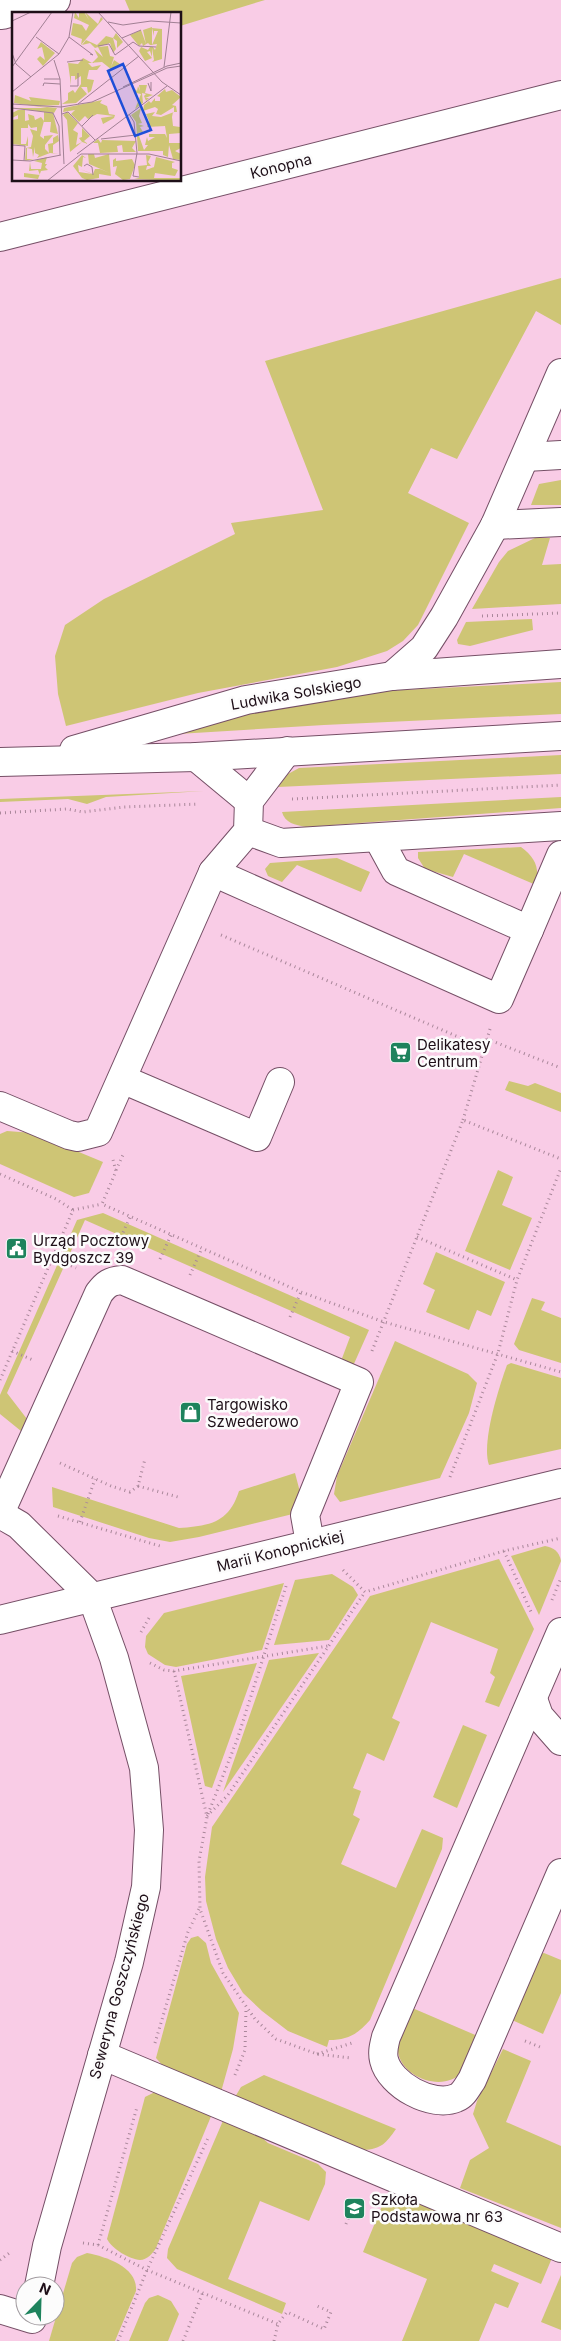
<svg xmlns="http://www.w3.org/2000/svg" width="561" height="2341" viewBox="0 0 561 2341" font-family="Inter,sans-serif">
	<rect width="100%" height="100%" fill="#f9cce6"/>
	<g fill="#cec575">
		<path d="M125 0H265L180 26V14H131Z"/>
		<path d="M561 278V325L536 311 457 459 431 448 408 493 469 523 418 625 403 641 387 651 337 667 198 693 66 726 58 694 55 656 65 625 104 599 235 534 231 523 323 510 265 361Z"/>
		<path d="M561 480V505H531L539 484Z"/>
		<path d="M535 538H550L542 565 561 564V604L472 609 499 562 508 551Z"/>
		<path d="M532 619 533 630 470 646 458 644 457 640 466 622Z"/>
		<path d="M561 682V714L324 725 178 734 175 731 324 694Z"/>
		<path d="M561 755V774L278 787 288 774 299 768Z"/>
		<path d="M204 791 106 797 87 804 68 799 0 802V799Z"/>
		<path d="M561 797V808L306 827C295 825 285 823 282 812Z"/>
		<path d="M521 847C535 857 540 868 536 885L464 854 453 877 425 869 418 858V852Z"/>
		<path d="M337 858 370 872 361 892 297 865 282 882 268 876 265 869 270 863Z"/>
		<path d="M509 1081 528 1086 535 1083 561 1093V1112L505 1090Z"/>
		<path d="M7 1131 33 1133 103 1162 89 1193 74 1197 0 1164V1134Z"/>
		<path d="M498 1170 513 1177 502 1205 532 1218 510 1270 465 1251Z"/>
		<path d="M103 1213 369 1330 353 1366 341 1361 350 1337 85 1220 7 1393 27 1419 21 1431 0 1414V1395L77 1220Z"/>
		<path d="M436 1252 505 1282 491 1316 477 1310 469 1330 426 1312 435 1290 423 1284Z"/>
		<path d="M532 1298 545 1302 541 1310 561 1318V1363L519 1350 514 1344Z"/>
		<path d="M395 1341 468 1374 477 1383 469 1413 440 1478 340 1502 334 1494 337 1476Z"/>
		<path d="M511 1363 561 1378V1449L489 1465C481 1443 499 1387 507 1365Z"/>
		<path d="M295 1473 305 1511 199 1537 170 1542 149 1538 53 1507 52 1487 179 1528C209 1526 229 1523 239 1491Z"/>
		<path d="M545 1546C554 1548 559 1551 561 1561L539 1615 511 1556Z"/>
		<path d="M499 1559 534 1629 499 1707 485 1702 495 1677 490 1673 498 1649 431 1622 392 1718 400 1722 384 1761 367 1753 353 1788 361 1791 353 1815 360 1819 341 1864 396 1888 422 1829 443 1838 442 1849 370 2020C358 2034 348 2040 329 2040L327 2047 288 2031 262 2011 243 1993 228 1968 216 1939 206 1901 205 1877 212 1827 370 1596Z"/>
		<path d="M332 1574 353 1587 358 1595 329 1640 274 1645 295 1580Z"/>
		<path d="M284 1583 262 1650 176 1667 165 1665 148 1654 145 1647 146 1636 164 1613Z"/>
		<path d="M319 1653 223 1792 269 1660Z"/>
		<path d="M257 1663 212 1788 205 1786 181 1676Z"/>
		<path d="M463 1725 487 1735 457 1808 433 1797Z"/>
		<path d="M198 1936 206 1943 211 1963 239 2013 233 2049 221 2092 164 2067 156 2058 187 1944 191 1938Z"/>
		<path d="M544 1953 561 1960V1993L543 2034 512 2020 540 1954Z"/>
		<path d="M410 2007 480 2037C474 2048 470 2062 462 2072 444 2093 402 2078 398 2052 396 2037 405 2021 410 2007Z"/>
		<path d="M503 2049 531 2061 506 2122 561 2146V2228L460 2188 470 2160 489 2148 473 2114 477 2101Z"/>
		<path d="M264 2075 396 2129C386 2143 382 2149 363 2150L235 2097 241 2087Z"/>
		<path d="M157 2091 212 2114 156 2248C153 2253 147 2260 140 2260 129 2259 112 2249 107 2239L145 2097Z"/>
		<path d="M225 2116 250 2127 268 2143 318 2164 326 2172 325 2184 309 2221 260 2201 228 2279 286 2303 282 2314 177 2269 167 2258 168 2249Z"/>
		<path d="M390 2193H397L552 2258 541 2284 494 2264 491 2271 519 2283 508 2308 495 2303 479 2341H402L427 2279 363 2252 386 2196Z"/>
		<path d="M87 2253C108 2257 138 2268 136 2291L115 2341H49L72 2263 77 2257Z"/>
		<path d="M561 2275V2330L541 2322Z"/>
		<path d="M158 2295 171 2301 179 2314 168 2341H129L145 2303 149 2298Z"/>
	</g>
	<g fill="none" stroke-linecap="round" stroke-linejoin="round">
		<defs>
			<g id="minor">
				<path d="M0 7 2 15 56 0"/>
				<path d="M0 237 561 95"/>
				<path d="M526 457 561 455"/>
				<path d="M495 525 561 522"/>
				<path d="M392 676 424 648 444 617 495 525 561 373"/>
				<path d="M74 750 246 700 392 676 561 664"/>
				<path d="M196 757 249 801"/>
				<path d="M0 762 196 757 561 736"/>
				<path d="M248 831 281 843 561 826"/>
				<path d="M378 838 396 871 529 930 561 855"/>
				<path d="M213 872 499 999 529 930"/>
				<path d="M122 1079 257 1137 280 1082"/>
				<path d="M0 1106 69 1135 78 1137 98 1132 213 872 248 831 249 801 287 751"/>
				<path d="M0 1513 99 1293C106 1284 110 1281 122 1280L359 1382 305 1515 310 1543"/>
				<path d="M0 1514 19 1525 92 1597 114 1658 144 1768 149 1830 146 1887 129 1962 47 2246 39 2286"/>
				<path d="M0 1620 561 1483"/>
				<path d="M561 1632 386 2037C384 2045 382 2052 384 2060 390 2085 432 2108 456 2098 464 2095 467 2087 472 2080L561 1873"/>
				<path d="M533 1699 539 1716 561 1741"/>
				<path d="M102 2055 561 2248"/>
				<path d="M0 2309 32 2319"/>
			</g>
		</defs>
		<use href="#minor" stroke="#754f66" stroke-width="30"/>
		<g stroke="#a9879a" stroke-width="3" stroke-dasharray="1 4" stroke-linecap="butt">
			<path d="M482 616 561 613"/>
			<path d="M292 799 561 785"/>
			<path d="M0 813 67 809 83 812 124 807 199 804"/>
			<path d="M221 935 484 1048"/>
			<path d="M490 1029 487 1039 561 1068"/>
			<path d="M463 1120 487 1039"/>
			<path d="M113 1160 116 1171 102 1204 301 1292 384 1322 561 1372"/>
			<path d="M116 1170 123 1155"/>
			<path d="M0 1174 56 1199 73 1210"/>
			<path d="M417 1237 517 1280"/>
			<path d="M117 1246 130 1217"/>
			<path d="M53 1257 76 1268"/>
			<path d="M160 1259 171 1235"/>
			<path d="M190 1275 202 1248"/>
			<path d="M290 1317 301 1292"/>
			<path d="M12 1351 33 1360"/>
			<path d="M372 1351 463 1120 561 1159"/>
			<path d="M0 1380 73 1210 102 1204"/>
			<path d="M60 1463 111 1486 130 1492 138 1486 145 1459"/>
			<path d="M450 1477 498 1353 517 1280 561 1168"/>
			<path d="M138 1486 178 1497"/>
			<path d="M58 1516 160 1546"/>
			<path d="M80 1522 95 1479"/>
			<path d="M504 1551 532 1614"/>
			<path d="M343 1570 365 1592 504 1551 561 1538"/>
			<path d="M552 1600 561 1578"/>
			<path d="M141 1632 149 1618"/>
			<path d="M150 1663 164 1670 174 1671 328 1646"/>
			<path d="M174 1671 207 1817 199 1861 200 1909 223 1973 255 2019 276 2039 317 2054 351 2058"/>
			<path d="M208 1814 237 1740 287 1583"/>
			<path d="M207 1816 228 1795 365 1592"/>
			<path d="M525 2041 540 2047"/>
			<path d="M155 2043 188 1932 199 1909"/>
			<path d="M317 2054 352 2043"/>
			<path d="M235 2075 245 2050 246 2008"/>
			<path d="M346 2224 357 2197"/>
			<path d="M83 2243 98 2245 147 2270 278 2324"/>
			<path d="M98 2245 137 2107"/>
			<path d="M0 2260 12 2251"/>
			<path d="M118 2341 147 2270 209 2136"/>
			<path d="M183 2341 203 2292"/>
			<path d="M274 2341 278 2324 287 2312 324 2329 331 2312 317 2306"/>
		</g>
		<use href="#minor" stroke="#fff" stroke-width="28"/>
	</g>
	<defs>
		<symbol id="supermarket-square" viewBox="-11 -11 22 22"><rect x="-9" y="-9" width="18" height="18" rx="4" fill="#1e835d" stroke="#fcfcfc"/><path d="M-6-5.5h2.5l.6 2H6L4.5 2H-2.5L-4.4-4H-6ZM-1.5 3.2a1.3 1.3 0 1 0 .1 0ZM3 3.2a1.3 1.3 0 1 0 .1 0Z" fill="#fff"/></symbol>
		<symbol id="civic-square" viewBox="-11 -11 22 22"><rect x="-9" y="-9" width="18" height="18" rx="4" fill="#1e835d" stroke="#fcfcfc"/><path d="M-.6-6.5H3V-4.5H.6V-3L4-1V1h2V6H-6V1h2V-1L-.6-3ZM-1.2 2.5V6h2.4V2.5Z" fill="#fff"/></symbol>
		<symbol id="shop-square" viewBox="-11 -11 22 22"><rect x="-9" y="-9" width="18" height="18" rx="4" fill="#1e835d" stroke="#fcfcfc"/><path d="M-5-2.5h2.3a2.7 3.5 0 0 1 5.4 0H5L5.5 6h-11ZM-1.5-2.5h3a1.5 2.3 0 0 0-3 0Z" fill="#fff"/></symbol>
		<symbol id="school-square" viewBox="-11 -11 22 22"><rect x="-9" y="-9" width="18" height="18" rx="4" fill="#1e835d" stroke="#fcfcfc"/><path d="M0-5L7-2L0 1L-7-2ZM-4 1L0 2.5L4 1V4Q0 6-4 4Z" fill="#fff"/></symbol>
	</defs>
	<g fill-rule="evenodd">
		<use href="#supermarket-square" x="388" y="1040" width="25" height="25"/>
		<use href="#civic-square" x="4" y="1236" width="25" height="25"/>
		<use href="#shop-square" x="178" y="1400" width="25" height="25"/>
		<use href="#school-square" x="342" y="2196" width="25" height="25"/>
	</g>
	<g text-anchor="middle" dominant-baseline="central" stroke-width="5" stroke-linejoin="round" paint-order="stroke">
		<g font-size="15" fill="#1e0f18" stroke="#fcfcfc">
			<text transform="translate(281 166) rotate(-14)">Konopna</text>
			<text transform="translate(296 693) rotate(-10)">Ludwika Solskiego</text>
			<text transform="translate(280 1551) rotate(-14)">Marii Konopnickiej</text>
			<text transform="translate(119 1986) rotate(-75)">Seweryna Goszczyńskiego</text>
		</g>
		<g font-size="15" fill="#1e0f18" stroke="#fcfcfc" text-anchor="start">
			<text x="417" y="1044">Delikatesy<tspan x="417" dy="17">Centrum</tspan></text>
			<text x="33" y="1240">Urząd Pocztowy<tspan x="33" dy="17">Bydgoszcz 39</tspan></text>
			<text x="207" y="1404">Targowisko<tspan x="207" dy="17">Szwederowo</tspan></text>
			<text x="371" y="2199">Szkoła<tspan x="371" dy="17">Podstawowa nr 63</tspan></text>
		</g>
	</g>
	<g transform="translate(12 12)">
		<rect width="169" height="169" fill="#f9cce6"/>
		<path d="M63 0 67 6V0H72L77 8 73 0 86 12 89 5 91 7 69 33 70 27 59 23 61 11 70 13 74 19 77 13 62 6ZM140 15V33L146 19H142V24L140 16 150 17V47L140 50 142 48 140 36V45L138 39 135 40 140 46 133 49 127 39 129 35 136 38 138 35H141L143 38 145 32 138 33 136 31 131 34 130 31 127 34 118 23 129 18 134 32 131 18ZM104 21 111 30 105 36V29L101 26 104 37 101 41 98 31 83 36 78 31 70 33 74 28 85 33 94 24 101 26ZM29 30 43 41 31 54 25 47 28 44 33 48 30 35 25 37ZM96 34 98 44 102 45 99 55 102 48 108 52 100 58 90 50 76 51 80 55 89 53 85 58H77L75 67 82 68 79 79 76 81 75 75H69L75 82 64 91 50 92 56 88V81L61 78 63 81 69 72V64L63 68V64H59V73L56 51 66 52 71 46 80 51 86 45 82 37 91 45 86 35ZM127 73H135L133 81 141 83 133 86H137L134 89 132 84 134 82 130 81 131 91 123 97 129 82 124 81 122 76 125 79 126 74 128 79ZM153 77 154 80 160 78 169 85 160 93 164 94 165 100H161L160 105 161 114 168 115 169 121 157 122V131H168L169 125V136L163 139 169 142V148L161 147 157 133 156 145 151 143V139H126L124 110 119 103 129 96 127 104 130 111 126 112 132 114 128 115 131 120 126 121 132 138 136 133H133L135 125 136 129 143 125H137V122H153L155 126 153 114 135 115 137 109 134 102 143 100 140 104 149 105 162 100V95L149 103 144 102 146 97 143 95 131 99 132 93 137 89 139 91 143 86V89H148V85L145 84ZM3 83 19 89 17 85 48 89 47 93 25 94 45 96 42 101 0 96H35L2 91ZM90 88 88 91 95 94 97 102 103 103 102 106 91 112 89 106 102 104 85 102 76 107 73 104 67 110 59 102 63 98 51 100 52 96ZM6 98H13V109L17 108 16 102 22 104 23 108 29 105 32 109 28 124 32 127V124L41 123 33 133V137L37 141 36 132 41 131V126L46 123 47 129 41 133V141L47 142 38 141 25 146 27 143 23 141V135L21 145 20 137 15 136V147H22L13 149 14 136 19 135 21 124 18 117 25 119V115L19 116 16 112V116H9V132H14L16 124V134L0 132V108L6 107V103L0 106V101ZM32 100 41 101 46 122 38 120 39 110H32ZM55 100 66 111 61 118 66 121 64 133 70 130 67 126 70 125V116L78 124 72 129 76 132 70 130 58 140 55 108 51 103ZM86 127 89 131 90 128 124 129 120 136 124 140H111L110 133 105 134 106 140 88 141 86 131H81ZM76 142H82L83 146 97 142 99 164 87 162V166L75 168 70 166 61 154 70 143 74 146 71 145 70 155 66 153 67 160 80 162 68 157 81 162 83 157H88L98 161 77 152ZM134 143 139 144 136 150 139 154H135L134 158 142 155 141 160 144 145 163 150 160 151V156L166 158 163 164 143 161 142 166H169V169L122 167 127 166V163H122H127L126 154 135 153ZM35 145 33 152H35L33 155 36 158 29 159 26 167 12 165V161L28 163 26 158 17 159 18 150 19 157H29L30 151 22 149ZM104 146V149L120 147 123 153 118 167 111 168 103 162 105 154 101 155V148Z" fill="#cec575"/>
		<path fill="none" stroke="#a18094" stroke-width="1" d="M86 0 150 70 169 83M0 9 19 0M96 10 111 13 139 9 169 11M24 25 47 42M57 25 81 43 78 42M110 26 129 18M86 34 97 32 103 43 121 30 127 34 144 35M0 41 4 52 19 65M42 48 48 67 52 152M55 50 71 48M0 55 40 0M152 55 159 0M32 67H48M136 71 139 79V70M31 74 32 71 48 72M58 74H66V61M111 75 155 54 169 51M0 80 47 42 57 25 61 0M0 92 49 95 80 90 155 56 169 54M66 92 127 44M0 96 41 101 47 114 48 143M50 102 56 100 83 128M117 102 122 110 125 141M70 114 81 103M89 127 124 123M0 133 13 134 12 149M125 141 121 164 127 165M65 142 155 74M0 148 18 149 49 143M72 154 75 152 80 155 81 163M35 169 69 142H137L169 149"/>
		<path fill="#1d4ed8" fill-opacity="0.15" stroke="#1d4ed8" stroke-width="2.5" d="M111 52 139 118 123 124 96 59Z"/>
		<rect width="169" height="169" fill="none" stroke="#1e0f18" stroke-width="2.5"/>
	</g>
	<g transform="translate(40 2301) rotate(23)"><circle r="24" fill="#fcfcfc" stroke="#a39da1"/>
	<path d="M0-4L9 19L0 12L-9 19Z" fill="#1e835d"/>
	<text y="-8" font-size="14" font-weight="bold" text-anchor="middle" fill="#1e0f18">N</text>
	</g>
</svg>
